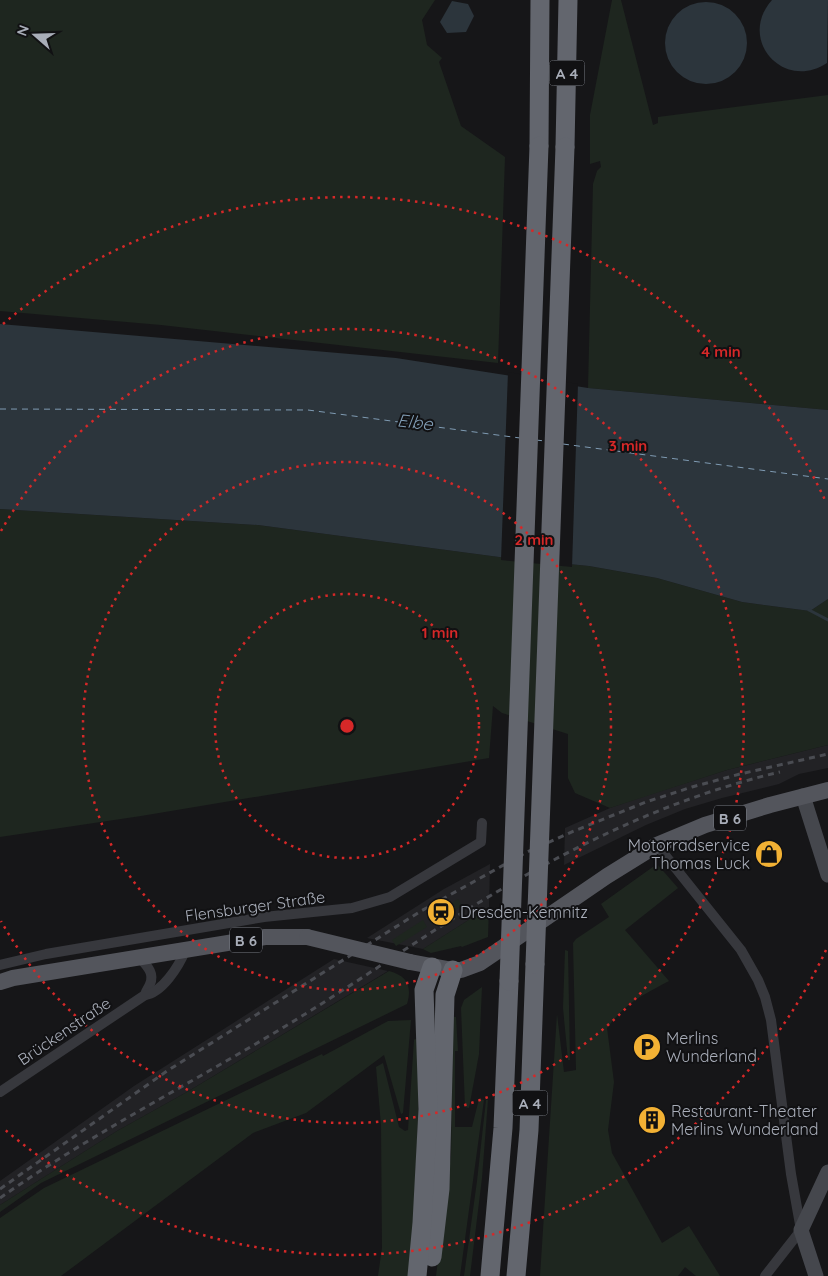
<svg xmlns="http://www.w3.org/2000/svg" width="828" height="1276" viewBox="0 0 828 1276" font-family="Quicksand,sans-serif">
	<rect width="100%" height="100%" fill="#161618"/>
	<g fill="#222225">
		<path d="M828 745V768L799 774 779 784 722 798 685 809 646 825 564 865 565 828 610 808 645 796 727 770Z"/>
		<path d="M490 864 489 907 423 949 367 938 444 889Z"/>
		<path d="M334 959 388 971 187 1092 117 1131 0 1205V1181L134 1086Z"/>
	</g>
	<g fill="#1e261f">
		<path d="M0 0H435L422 20 427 45 442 58 439 62 440 65 461 126 505 157 498 363 161 325 0 311Z"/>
		<path d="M612 0H621L653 125 658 123V117L828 95V410L588 388 593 184 597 171 601 167 600 161 590 164V115Z"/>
		<path d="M0 509 258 525 499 557 589 566 657 578 742 602 810 611 828 599V745L727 770 610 808 575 793 568 778V734L502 713 493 706 489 758 141 816 0 837Z"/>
		<path d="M657 864 678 888 625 930 669 981C641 996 627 1002 607 1028L614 1082 608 1130 612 1153 662 1243 689 1226 720 1276H696L685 1267 678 1276H540L557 1014 564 1072 576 1070 573 943 576 939 609 917 601 904Z"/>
		<path d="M458 899 462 906 432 924 428 917Z"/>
		<path d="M489 907 488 937 462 947 461 946 431 953 423 949Z"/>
		<path d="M423 920 427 927 396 946 392 940Z"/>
		<path d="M565 950 568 951 570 1060H568L563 1008Z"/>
		<path d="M389 971C408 976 412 987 407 1004L41 1183 0 1212V1205L117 1131 187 1092Z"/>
		<path d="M482 987 479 1054 469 1108 465 1107 461 1008 464 1000Z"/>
		<path d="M453 1017H456L458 1051H455V1127H472L479 1099 484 1100 460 1276H436L451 1155Z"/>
		<path d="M411 1020 403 1113 401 1114 384 1055 306 1113 253 1133 61 1276H0V1218L44 1188 322 1054 323 1056 388 1021Z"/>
		<path d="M415 1039 418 1040 419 1096 411 1276H378L382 1248 381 1125 376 1067 383 1063 399 1127 405 1131 408 1130 414 1040Z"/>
		<path d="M486 1100H488L482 1178 470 1276H464L477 1181Z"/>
	</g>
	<g fill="#2c353c">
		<path d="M772 0H828L827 63C783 92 737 39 772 0Z"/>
		<path d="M452 1 468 4 474 16 466 32 447 33 440 22Z"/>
		<circle cx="706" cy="43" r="41"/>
		<path d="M0 324 396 358 588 388 828 410V599L810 611 742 602 657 578 589 566 499 557 258 525 0 509Z"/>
	</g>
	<path fill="#161618" d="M508 372 578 384 572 567 501 560Z"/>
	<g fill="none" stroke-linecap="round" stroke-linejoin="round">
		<path stroke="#2c353c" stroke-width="3" d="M809 610 828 620"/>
		<g stroke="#7f9bb3" stroke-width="1" stroke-dasharray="6 5" stroke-linecap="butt">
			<path d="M0 409 308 410 520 438"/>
			<path d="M536 440 545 441"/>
			<path d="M563 444 828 479"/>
		</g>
		<g stroke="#37383d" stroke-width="10">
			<path d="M657 845 741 950 758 980 765 997 771 1020 791 1174 801 1230 765 1276"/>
			<path d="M140 958C146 965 155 973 150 984 149 988 146 990 145 995"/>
			<path d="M0 965 46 954 264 917 352 908 390 897 481 842 482 823"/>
			<path d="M0 1092 145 995C162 993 179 966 185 951"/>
		</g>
		<g stroke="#45474d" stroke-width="15">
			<path d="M803 796 828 875"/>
			<path d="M816 1276 801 1230 828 1172"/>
		</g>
		<g stroke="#53555c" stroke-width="16">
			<path d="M410 962 453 970H461L480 963 607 876 657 845 705 825 770 805 828 790"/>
			<path d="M0 982 13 978 265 937H307"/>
		</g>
		<g stroke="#63666e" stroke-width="19">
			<path d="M539 146 540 0"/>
			<path d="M565 147 568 0"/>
			<path d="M432 1257 440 1189 445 995 453 970"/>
			<path d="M417 1276 422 1223 428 1109 424 990 432 967"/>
			<path d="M490 1276 503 1128 509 981"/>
			<path d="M516 1276 529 1130 535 964"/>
		</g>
		<g stroke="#4a4c52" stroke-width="3" stroke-dasharray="6 5" stroke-linecap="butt">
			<path d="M0 1189 167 1071 421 911 527 852 574 831 646 802 692 787 740 774 828 754"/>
			<path d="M0 1198C91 1134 190 1084 284 1027 342 992 397 954 454 918 554 855 664 799 780 772"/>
		</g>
		<path stroke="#53555c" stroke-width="16" d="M307 937 410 962"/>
		<g stroke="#63666e" stroke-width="19">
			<path d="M535 964 565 147"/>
			<path d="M509 981 539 146"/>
		</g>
	</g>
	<g fill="none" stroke="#d62828" stroke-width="2.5" stroke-dasharray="2.5 5">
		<circle cx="347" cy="726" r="132"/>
		<circle cx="347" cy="726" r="264"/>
		<path d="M1 531A397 397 0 1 1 1 921"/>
		<path d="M826 950A529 529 0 0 1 3 1128M3 324A529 529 0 0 1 826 502"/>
	</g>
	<defs>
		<symbol id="shop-disc" viewBox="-11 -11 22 22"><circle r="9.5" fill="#f2b134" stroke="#111113"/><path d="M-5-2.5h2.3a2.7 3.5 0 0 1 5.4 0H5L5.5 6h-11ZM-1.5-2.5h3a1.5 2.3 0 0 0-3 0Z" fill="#111"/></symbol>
		<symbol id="station-disc" viewBox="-11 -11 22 22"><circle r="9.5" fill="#f2b134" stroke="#111113"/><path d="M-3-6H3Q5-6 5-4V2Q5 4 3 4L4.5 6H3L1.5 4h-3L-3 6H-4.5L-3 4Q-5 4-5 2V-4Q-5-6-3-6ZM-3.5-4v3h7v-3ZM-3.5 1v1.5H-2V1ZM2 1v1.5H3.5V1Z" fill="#111"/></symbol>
		<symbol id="parking-disc" viewBox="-11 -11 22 22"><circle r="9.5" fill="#f2b134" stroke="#111113"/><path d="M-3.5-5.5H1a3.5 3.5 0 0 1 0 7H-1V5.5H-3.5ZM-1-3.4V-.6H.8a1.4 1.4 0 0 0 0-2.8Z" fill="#111"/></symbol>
		<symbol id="building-disc" viewBox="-11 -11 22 22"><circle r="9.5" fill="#f2b134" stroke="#111113"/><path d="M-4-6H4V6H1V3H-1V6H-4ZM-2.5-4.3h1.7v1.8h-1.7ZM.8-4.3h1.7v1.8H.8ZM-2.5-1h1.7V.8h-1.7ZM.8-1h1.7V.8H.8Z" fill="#111"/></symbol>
	</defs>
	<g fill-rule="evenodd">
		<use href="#shop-disc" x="753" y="838" width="32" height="32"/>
		<use href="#station-disc" x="425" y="896" width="32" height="32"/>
		<use href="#parking-disc" x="631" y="1031" width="32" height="32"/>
		<use href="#building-disc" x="636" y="1104" width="32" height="32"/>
	</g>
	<g text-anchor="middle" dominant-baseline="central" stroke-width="4" stroke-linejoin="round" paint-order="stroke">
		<g fill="#111113" stroke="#7b7e86" stroke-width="1">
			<rect x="549.5" y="60.5" width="35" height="25" rx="4"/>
			<rect x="714" y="805.5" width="32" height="25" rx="4"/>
			<rect x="230" y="927.5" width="32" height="25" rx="4"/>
			<rect x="512.5" y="1090.5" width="35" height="25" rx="4"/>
		</g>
		<g font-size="15" font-weight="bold" fill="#a8adb8">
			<text x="567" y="73">A 4</text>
			<text x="730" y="818">B 6</text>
			<text x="246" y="940">B 6</text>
			<text x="530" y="1103">A 4</text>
		</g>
		<g font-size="16" fill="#a8adb8" stroke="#111113" text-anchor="start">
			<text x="750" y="845" text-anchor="end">Motorradservice<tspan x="750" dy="18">Thomas Luck</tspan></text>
			<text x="460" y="912">Dresden-Kemnitz</text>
			<text x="666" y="1038">Merlins<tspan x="666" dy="18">Wunderland</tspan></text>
			<text x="671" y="1111">Restaurant-Theater<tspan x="671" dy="18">Merlins Wunderland</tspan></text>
		</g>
		<g font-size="16" fill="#a8adb8" stroke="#111113">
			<text transform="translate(255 906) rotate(-8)">Flensburger Straße</text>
			<text transform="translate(64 1031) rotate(-34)">Brückenstraße</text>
		</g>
		<g font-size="18" font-style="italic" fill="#7f9bb3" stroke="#111113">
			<text transform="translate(415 422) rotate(7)">Elbe</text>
		</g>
	</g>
	<circle cx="347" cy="726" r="8" fill="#d62828" stroke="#111113" stroke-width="2.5"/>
	<g font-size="15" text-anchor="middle" font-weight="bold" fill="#d62828" stroke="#111113" stroke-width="4" stroke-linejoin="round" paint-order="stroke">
		<text x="721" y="357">4 min</text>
		<text x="628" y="451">3 min</text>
		<text x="534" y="545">2 min</text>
		<text x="440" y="638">1 min</text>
	</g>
	<g transform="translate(35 35) rotate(290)" stroke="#111113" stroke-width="4" paint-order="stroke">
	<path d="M0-4L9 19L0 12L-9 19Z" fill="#a8adb8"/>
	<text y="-8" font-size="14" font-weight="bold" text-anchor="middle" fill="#a8adb8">N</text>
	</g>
</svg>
